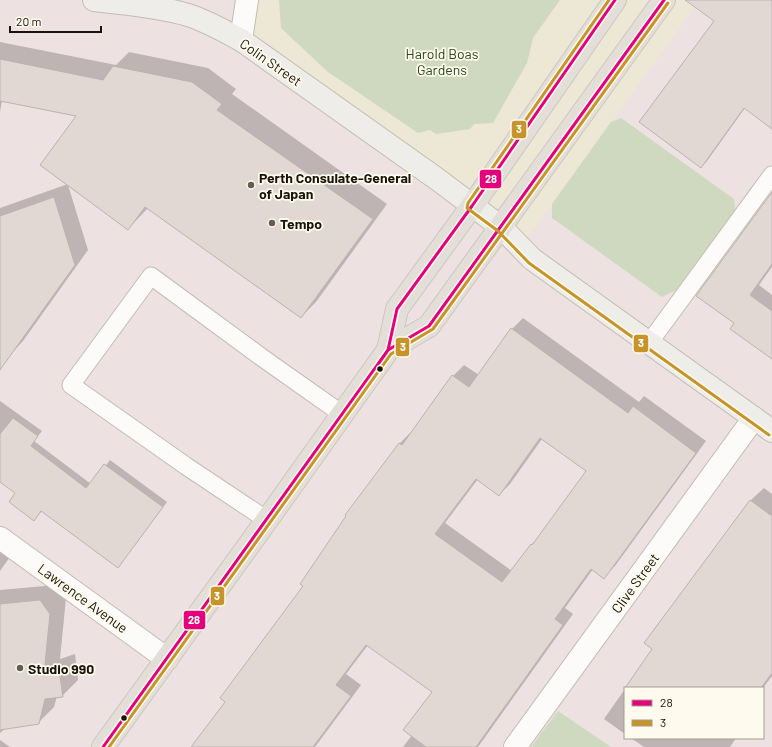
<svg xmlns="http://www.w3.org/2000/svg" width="772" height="747" viewBox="0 0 772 747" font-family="Barlow,sans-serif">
	<rect width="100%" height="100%" fill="#ede7d6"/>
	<path fill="#eee1e2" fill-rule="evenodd" d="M0 0H253L247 37 524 243 700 0H772V747H0ZM625 688H763V738H625Z"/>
	<g fill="#ced9c0">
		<path d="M279 0H560L533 38 527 63 493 123 474 124 470 129 436 134 430 130 418 133 328 72 281 28Z"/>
		<path d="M621 118 734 199 735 210 676 290 662 297 552 218V204L611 122Z"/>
		<path d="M558 711 611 747H531Z"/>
	</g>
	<g fill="#0003" fill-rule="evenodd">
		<path d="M710 0H772V128L745 108 707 161 701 167 715 21Z"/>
		<path d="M0 42 116 65 129 52 208 68 236 89 232 94 387 204 316 302 301 317 148 208 128 229 68 185 88 250 23 341 10 355 0 348V208L68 184 78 116 2 101 0 112Z"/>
		<path d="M772 194V267L759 285 772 295V358L735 323Z"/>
		<path d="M523 318 639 402 644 396 706 441 615 566 604 577 593 569 565 608 573 614 478 747H403L412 735 433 692 368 645 346 674 361 685 315 747H192L226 702 399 444 410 433 411 434 453 376 464 365 479 375 512 329ZM542 439 587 471 538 538 531 545 512 571 445 523 478 479 499 495 510 484Z"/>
		<path d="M0 401 42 431 34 441 91 484 110 460 167 502 122 562 42 511 34 520 17 493 0 480Z"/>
		<path d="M764 488 772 494V676L763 688H626L653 649 645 642 751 500Z"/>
		<path d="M0 547 12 554 0 571Z"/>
		<path d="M56 585 66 598 60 659 75 654 78 680 62 696H57L54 707 38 723 6 728 0 733V590Z"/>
		<path d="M625 689V734L604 719Z"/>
		<path d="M631 738H736L730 747H644Z"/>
		<path d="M0 740 10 747H0Z"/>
	</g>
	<g fill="#e1d8d4" stroke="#bcb3b0" fill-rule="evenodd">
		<path d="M685 0H772V129L744 108 701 168 639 122 714 21Z"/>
		<path d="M0 59 103 80 113 66 192 82 222 104 217 110 373 219 301 318 145 207 128 230 40 165 76 116 0 101Z"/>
		<path d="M772 192V264L750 295 772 311V359L730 329 734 323 696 296Z"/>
		<path d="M54 197 75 265 0 370V216Z"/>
		<path d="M511 328 628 413 633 406 696 453 604 579 591 569 555 619 563 625 476 747H426L403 730 432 692 366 645 336 685 351 696 313 747H191L225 702 220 698 303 586 300 584 346 516 345 515 399 443 402 445 452 375 469 387ZM540 438 586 471 532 545 531 544 502 582 435 534 476 479 499 496Z"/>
		<path d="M13 418 38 436 31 446 86 488 104 464 163 507 118 568 41 511 34 521 9 502 15 493 0 482V434Z"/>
		<path d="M750 500 772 516V673L761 688H625L652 649 644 643Z"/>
		<path d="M40 600 50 614 44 674 59 669 63 697 45 699 39 724 0 730V604Z"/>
	</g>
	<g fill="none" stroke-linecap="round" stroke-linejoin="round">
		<defs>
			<g id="lane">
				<path d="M649 343 772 175"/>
				<path d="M267 520 186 466 71 385 151 276 264 359 342 414"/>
			</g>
			<g id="street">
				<path d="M241 40 247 0"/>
				<path d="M0 538 167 659"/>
				<path d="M515 747 754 418"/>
			</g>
			<path id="secondary" d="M94 0C125 4 158 6 188 15 207 21 224 31 241 40L437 179 501 227 532 259 772 431"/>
			<g id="primary">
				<path d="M388 350 397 309 472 206 615 0"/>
				<path d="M103 747 267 520 388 350 429 326 664 0"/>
			</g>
		</defs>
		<use href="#lane" stroke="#c2bdb0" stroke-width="19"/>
		<use href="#street" stroke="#c2bdb0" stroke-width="24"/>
		<use href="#secondary" stroke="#c2bdb0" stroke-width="24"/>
		<use href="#primary" stroke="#cac7bf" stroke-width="24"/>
		<use href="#lane" stroke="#fcfbf9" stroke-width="17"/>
		<use href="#street" stroke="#fcfbf9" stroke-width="22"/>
		<use href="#secondary" stroke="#efede9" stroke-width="22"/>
		<use href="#primary" stroke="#e3dfd8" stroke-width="22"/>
		<defs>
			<g id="bus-1">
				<path d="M379 363 388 350 397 309 472 206 615 0"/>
				<path d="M103 747 388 350 429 326 664 0"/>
			</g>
			<g id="bus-2">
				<path d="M609 0 468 203 467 208 498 231 529 263 769 435"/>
				<path d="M109 747 391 354 433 329 668 3"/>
			</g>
		</defs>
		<use href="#bus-1" stroke="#fefaed" stroke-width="6"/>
		<use href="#bus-2" stroke="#fefaed" stroke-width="6"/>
		<use href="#bus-1" stroke="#e5007d" stroke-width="3"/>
		<use href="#bus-2" stroke="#c6942b" stroke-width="3"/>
	</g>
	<g fill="#635e51" stroke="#fefaed" stroke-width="1.5">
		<circle cx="251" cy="185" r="4"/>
		<circle cx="272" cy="223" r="4"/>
		<circle cx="20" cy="668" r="4"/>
	</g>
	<g fill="#181409" stroke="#fefaed" stroke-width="1.5">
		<circle cx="380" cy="369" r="3.5"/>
		<circle cx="124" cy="718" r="3.5"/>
	</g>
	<g text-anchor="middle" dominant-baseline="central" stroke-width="3.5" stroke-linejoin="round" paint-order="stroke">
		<g font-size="14" fill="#25491a" stroke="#fefaed">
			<text x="442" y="53">Harold Boas<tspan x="442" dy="16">Gardens</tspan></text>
		</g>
		<g font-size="14" fill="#181409" stroke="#fefaed">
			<text transform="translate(271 62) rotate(35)">Colin Street</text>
			<text transform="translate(635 583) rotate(-54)">Clive Street</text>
			<text transform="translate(83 598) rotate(36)">Lawrence Avenue</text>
		</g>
		<g font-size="14" font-weight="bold" fill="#181409" stroke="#fefaed" text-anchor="start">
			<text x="259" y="177">Perth Consulate-General<tspan x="259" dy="16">of Japan</tspan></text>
			<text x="280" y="223">Tempo</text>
			<text x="28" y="668">Studio 990</text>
		</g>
	</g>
	<g stroke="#fefaed" stroke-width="1.5">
		<rect x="511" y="120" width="16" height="19" rx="4" fill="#c6942b"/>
		<rect x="479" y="169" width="23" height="20" rx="4" fill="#e5007d"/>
		<rect x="633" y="334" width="16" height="19" rx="4" fill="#c6942b"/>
		<rect x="395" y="337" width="15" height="20" rx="4" fill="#c6942b"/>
		<rect x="210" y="586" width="15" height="20" rx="4" fill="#c6942b"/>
		<rect x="183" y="610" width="23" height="20" rx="4" fill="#e5007d"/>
	</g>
	<g font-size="11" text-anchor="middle" font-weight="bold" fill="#fff">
		<text x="519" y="133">3</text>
		<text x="491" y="183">28</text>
		<text x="641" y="347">3</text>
		<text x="403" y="351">3</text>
		<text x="217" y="600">3</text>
		<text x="194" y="624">28</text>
	</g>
	<rect x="624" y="687" width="140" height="52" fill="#fefaed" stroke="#a29e92"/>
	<rect x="632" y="700" width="20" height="6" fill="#e5007d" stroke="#a29e92"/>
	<text x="660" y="707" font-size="12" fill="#181409">28</text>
	<rect x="632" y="720" width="20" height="6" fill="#c6942b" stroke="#a29e92"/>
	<text x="660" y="727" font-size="12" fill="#181409">3</text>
	<path d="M10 26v6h91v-6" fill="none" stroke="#181409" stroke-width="2"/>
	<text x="16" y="26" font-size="12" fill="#181409" stroke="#fefaed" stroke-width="3" paint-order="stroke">20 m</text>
</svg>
